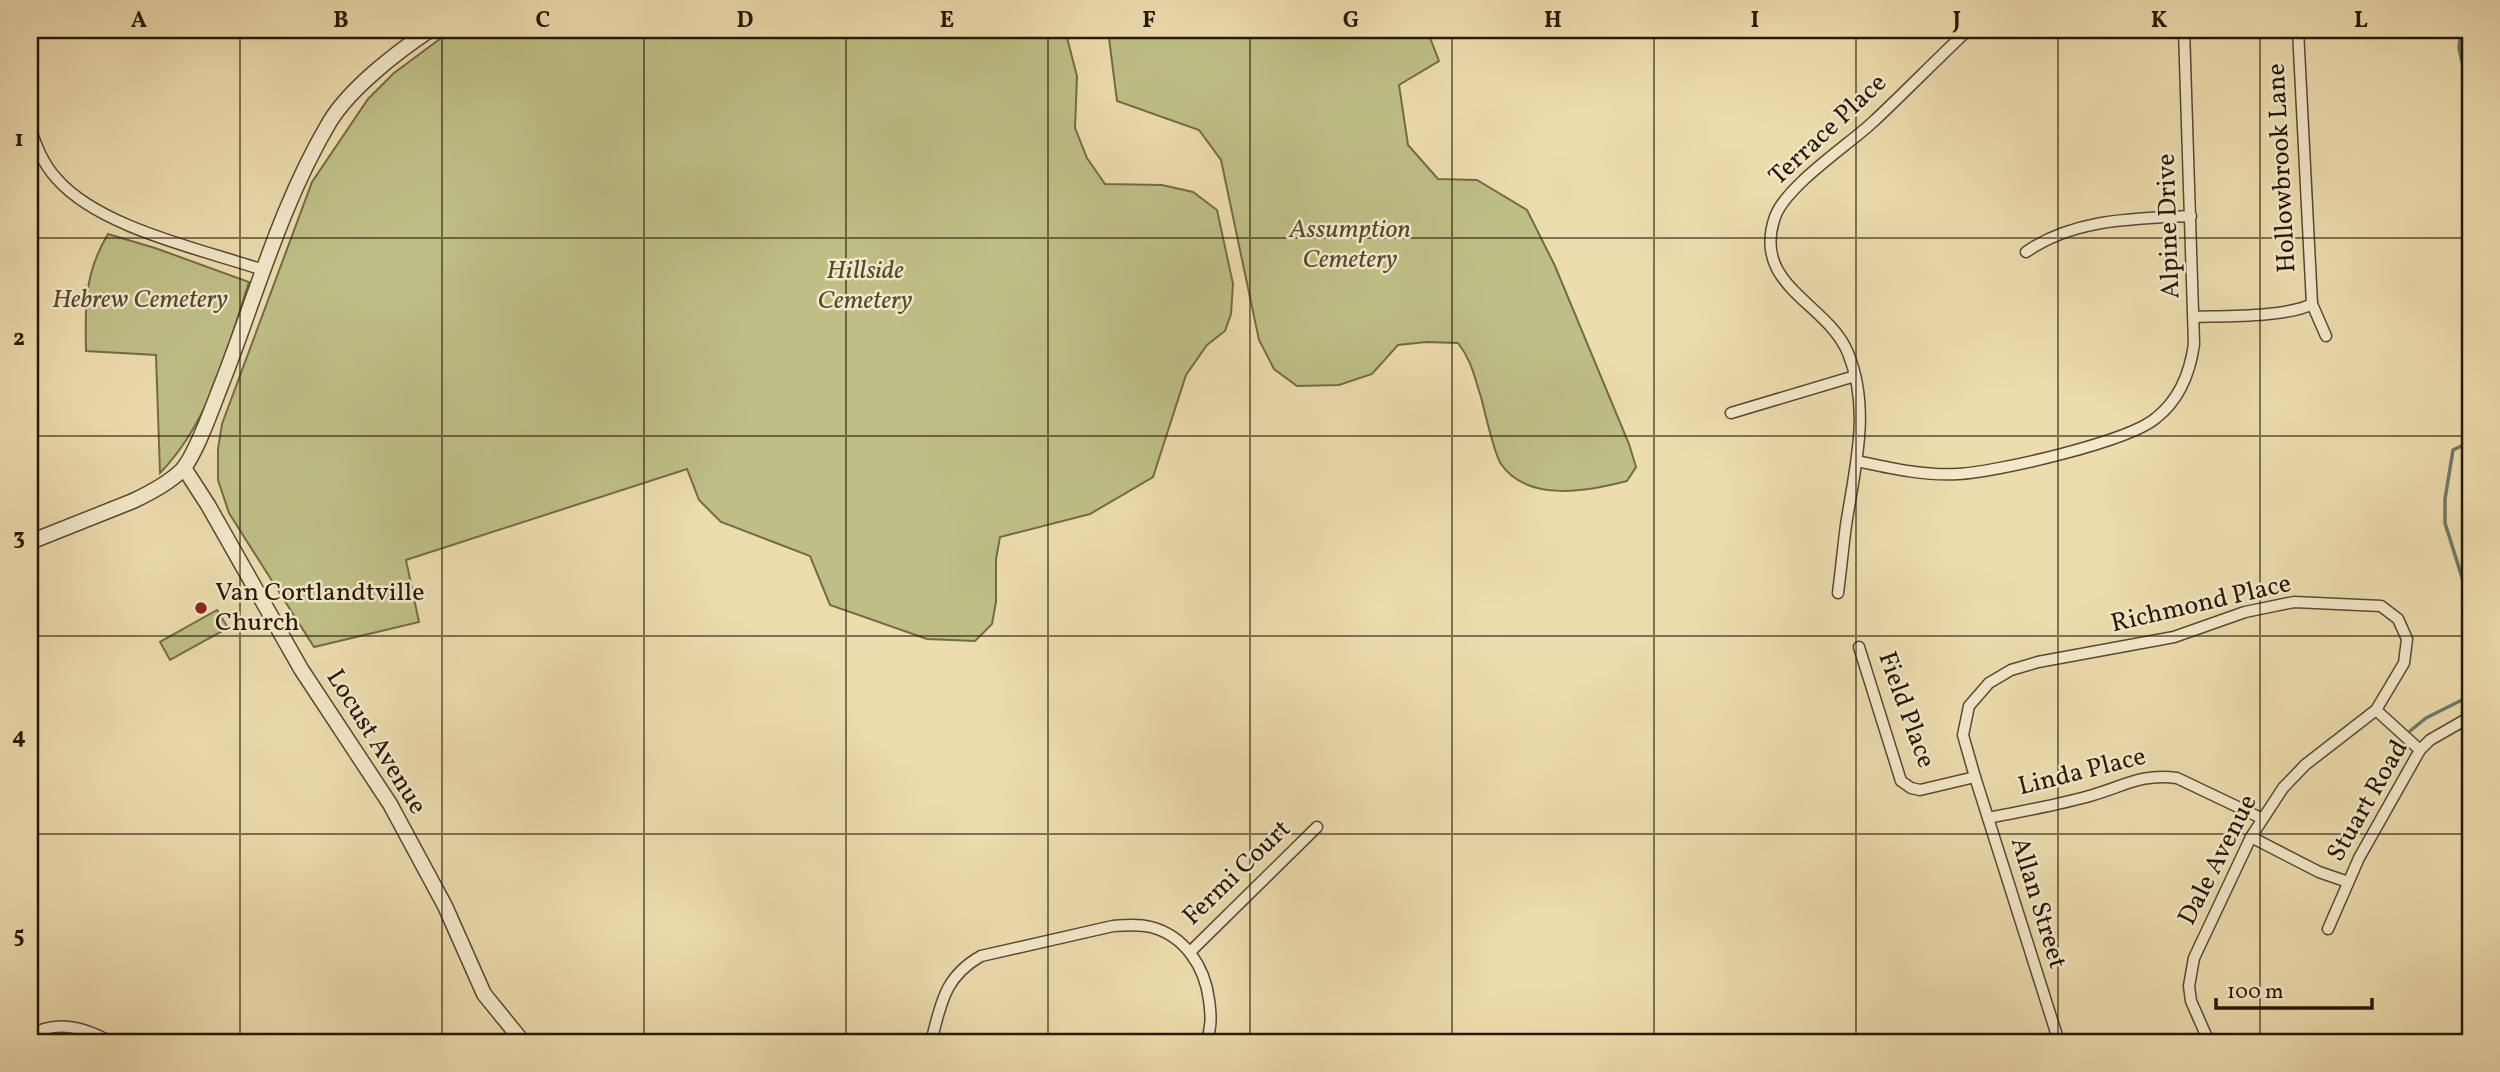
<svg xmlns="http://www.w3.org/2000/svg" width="2500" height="1072" viewBox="0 0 2500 1072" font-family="Vollkorn,serif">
	<rect width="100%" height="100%" fill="#eddcae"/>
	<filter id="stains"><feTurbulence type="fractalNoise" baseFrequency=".00286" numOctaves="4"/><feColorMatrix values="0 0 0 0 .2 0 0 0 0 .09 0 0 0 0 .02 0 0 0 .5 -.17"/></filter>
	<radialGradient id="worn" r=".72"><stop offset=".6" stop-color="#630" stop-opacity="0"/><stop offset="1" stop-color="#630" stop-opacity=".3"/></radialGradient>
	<g fill="#bebf86" stroke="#726c47" stroke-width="2">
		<path d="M452 30H1065L1077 76 1075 128 1087 158 1105 184 1162 185 1193 192 1217 210 1233 284 1231 314 1225 331 1207 345 1186 375 1153 477 1090 514 1000 537 996 559V602L992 624 975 641 927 639 830 605 810 556 721 522 699 500 687 469 406 560 419 622 314 647 229 513 218 480V449L222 424 312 182 368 99 394 73Z"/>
		<path d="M1108 30H1427L1439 61 1399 85 1408 145 1438 179 1477 180 1527 210 1555 266 1629 444 1636 467 1627 481C1589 491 1528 503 1501 464 1494 454 1485 412 1481 397 1474 376 1472 361 1458 343L1426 342 1398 345 1372 374 1339 385 1297 386 1274 369 1259 340 1221 160 1199 130 1117 101Z"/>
		<path d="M108 234 155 248 249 282C227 349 210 422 160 473L156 355 86 351C85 306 84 274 108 234Z"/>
		<path d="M217 610 228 628 170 660 160 642Z"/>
	</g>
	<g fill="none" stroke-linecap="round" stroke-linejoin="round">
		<g stroke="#6b7a69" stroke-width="3.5">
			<path d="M2461 30 2459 48 2470 99"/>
			<path d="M2470 442 2453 450 2445 499V523L2470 603"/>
			<path d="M2410 731 2426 718 2466 698 2470 693"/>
		</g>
		<defs>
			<g id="minor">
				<path d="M2298 30 2312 304 2326 336"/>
				<path d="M30 127C36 146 43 164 57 179 100 228 201 249 263 270"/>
				<path d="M2026 252C2075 218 2134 219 2191 216"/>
				<path d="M2195 317C2224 316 2288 317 2312 304"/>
				<path d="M1731 413 1855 376"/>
				<path d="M1857 461C1890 468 1924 476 1958 474 1996 472 2128 442 2156 418 2179 400 2190 373 2194 344L2184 30"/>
				<path d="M1838 593C1841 570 1843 548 1846 525 1855 467 1871 409 1848 353 1827 302 1751 286 1775 217 1786 186 1847 146 1873 122 1905 92 1936 60 1968 30"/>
				<path d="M1859 647 1901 781 1911 788 1920 790 1975 777"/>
				<path d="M2376 710 2420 750"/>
				<path d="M1988 818C2023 811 2059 805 2093 795 2124 786 2143 773 2177 778L2261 818"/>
				<path d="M2251 837 2319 872 2348 882"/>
				<path d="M2328 929 2359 858 2420 750 2430 740 2470 717"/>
				<path d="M1190 952 1317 827"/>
				<path d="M30 1036C56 1018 86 1028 111 1042"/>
				<path d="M931 1042C941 1004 944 977 981 956L1113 926C1126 925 1139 924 1151 927 1185 936 1205 967 1209 1000 1211 1015 1212 1027 1206 1042"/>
				<path d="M2059 1042 1975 777 1963 735 1969 706 1989 683 2011 670 2038 662 2174 637 2245 612 2294 602 2381 606 2398 619 2407 639 2404 663 2376 710 2305 765 2283 788 2251 837 2194 958 2189 986 2191 1001 2209 1042"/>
			</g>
			<g id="tertiary">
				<path d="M184 468 208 505 301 669 390 804 445 906 484 994 523 1042"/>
				<path d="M30 542 133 501C150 493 169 483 182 470 196 455 214 403 222 383 256 296 281 204 329 123 349 89 397 52 430 30"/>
			</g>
		</defs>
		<use href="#minor" stroke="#584932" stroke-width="13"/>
		<use href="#tertiary" stroke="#584932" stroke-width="17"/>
		<use href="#minor" stroke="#f3e8ca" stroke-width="10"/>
		<use href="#tertiary" stroke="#f3e8ca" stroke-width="14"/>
	</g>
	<path fill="none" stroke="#261808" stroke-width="2" stroke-opacity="0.55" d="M240 30V1042M442 30V1042M644 30V1042M846 30V1042M1048 30V1042M1250 30V1042M1452 30V1042M1654 30V1042M1856 30V1042M2058 30V1042M2260 30V1042M30 238H2470M30 436H2470M30 636H2470M30 834H2470"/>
	<circle fill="#8f2418" stroke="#f3e8ca" stroke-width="2.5" cx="201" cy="608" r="7"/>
	<g text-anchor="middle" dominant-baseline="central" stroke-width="5" stroke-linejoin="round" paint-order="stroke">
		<g font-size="26" fill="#261808" stroke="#f3e8ca">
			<text transform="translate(1828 130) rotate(-43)">Terrace Place</text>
			<text transform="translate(2282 168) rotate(-93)">Hollowbrook Lane</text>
			<text transform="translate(2169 226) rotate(-92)">Alpine Drive</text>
			<text transform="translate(2201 604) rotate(-13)">Richmond Place</text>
			<text transform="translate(1906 710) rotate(70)">Field Place</text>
			<text transform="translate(376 742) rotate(58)">Locust Avenue</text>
			<text transform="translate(2082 772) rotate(-14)">Linda Place</text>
			<text transform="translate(2368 801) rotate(-60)">Stuart Road</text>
			<text transform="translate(2218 860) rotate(-63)">Dale Avenue</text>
			<text transform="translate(1237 873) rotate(-44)">Fermi Court</text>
			<text transform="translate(2038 903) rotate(73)">Allan Street</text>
		</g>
		<g font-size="26" font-style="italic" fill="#544a2e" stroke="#f3e8ca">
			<text x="1350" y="230">Assumption<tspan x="1350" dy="30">Cemetery</tspan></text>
			<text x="865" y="271">Hillside<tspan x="865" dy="30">Cemetery</tspan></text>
			<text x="140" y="300">Hebrew Cemetery</text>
		</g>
		<g font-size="26" fill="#261808" stroke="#f3e8ca" text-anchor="start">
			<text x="215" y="593">Van Cortlandtville<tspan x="215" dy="30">Church</tspan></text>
		</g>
	</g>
	<rect width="2500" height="1072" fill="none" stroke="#eddcae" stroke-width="77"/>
	<path d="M2216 998v10h156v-10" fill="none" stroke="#261808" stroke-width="3.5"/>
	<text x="2227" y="998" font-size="21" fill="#261808" stroke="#f3e8ca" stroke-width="5" paint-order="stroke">100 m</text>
	<rect x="38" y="38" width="2424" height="996" fill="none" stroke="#261808" stroke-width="2.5"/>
	<g font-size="23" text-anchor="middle" font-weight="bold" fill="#261808">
		<text x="139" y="27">A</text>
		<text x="341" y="27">B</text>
		<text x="543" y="27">C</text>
		<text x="745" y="27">D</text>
		<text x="947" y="27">E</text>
		<text x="1149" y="27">F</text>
		<text x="1351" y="27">G</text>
		<text x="1553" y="27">H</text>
		<text x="1755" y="27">I</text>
		<text x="1957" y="27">J</text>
		<text x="2159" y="27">K</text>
		<text x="2361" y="27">L</text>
		<text x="19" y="146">1</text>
		<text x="19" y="345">2</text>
		<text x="19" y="544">3</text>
		<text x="19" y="743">4</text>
		<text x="19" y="942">5</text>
	</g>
	<rect width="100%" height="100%" filter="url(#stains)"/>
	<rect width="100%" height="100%" fill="url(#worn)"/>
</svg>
